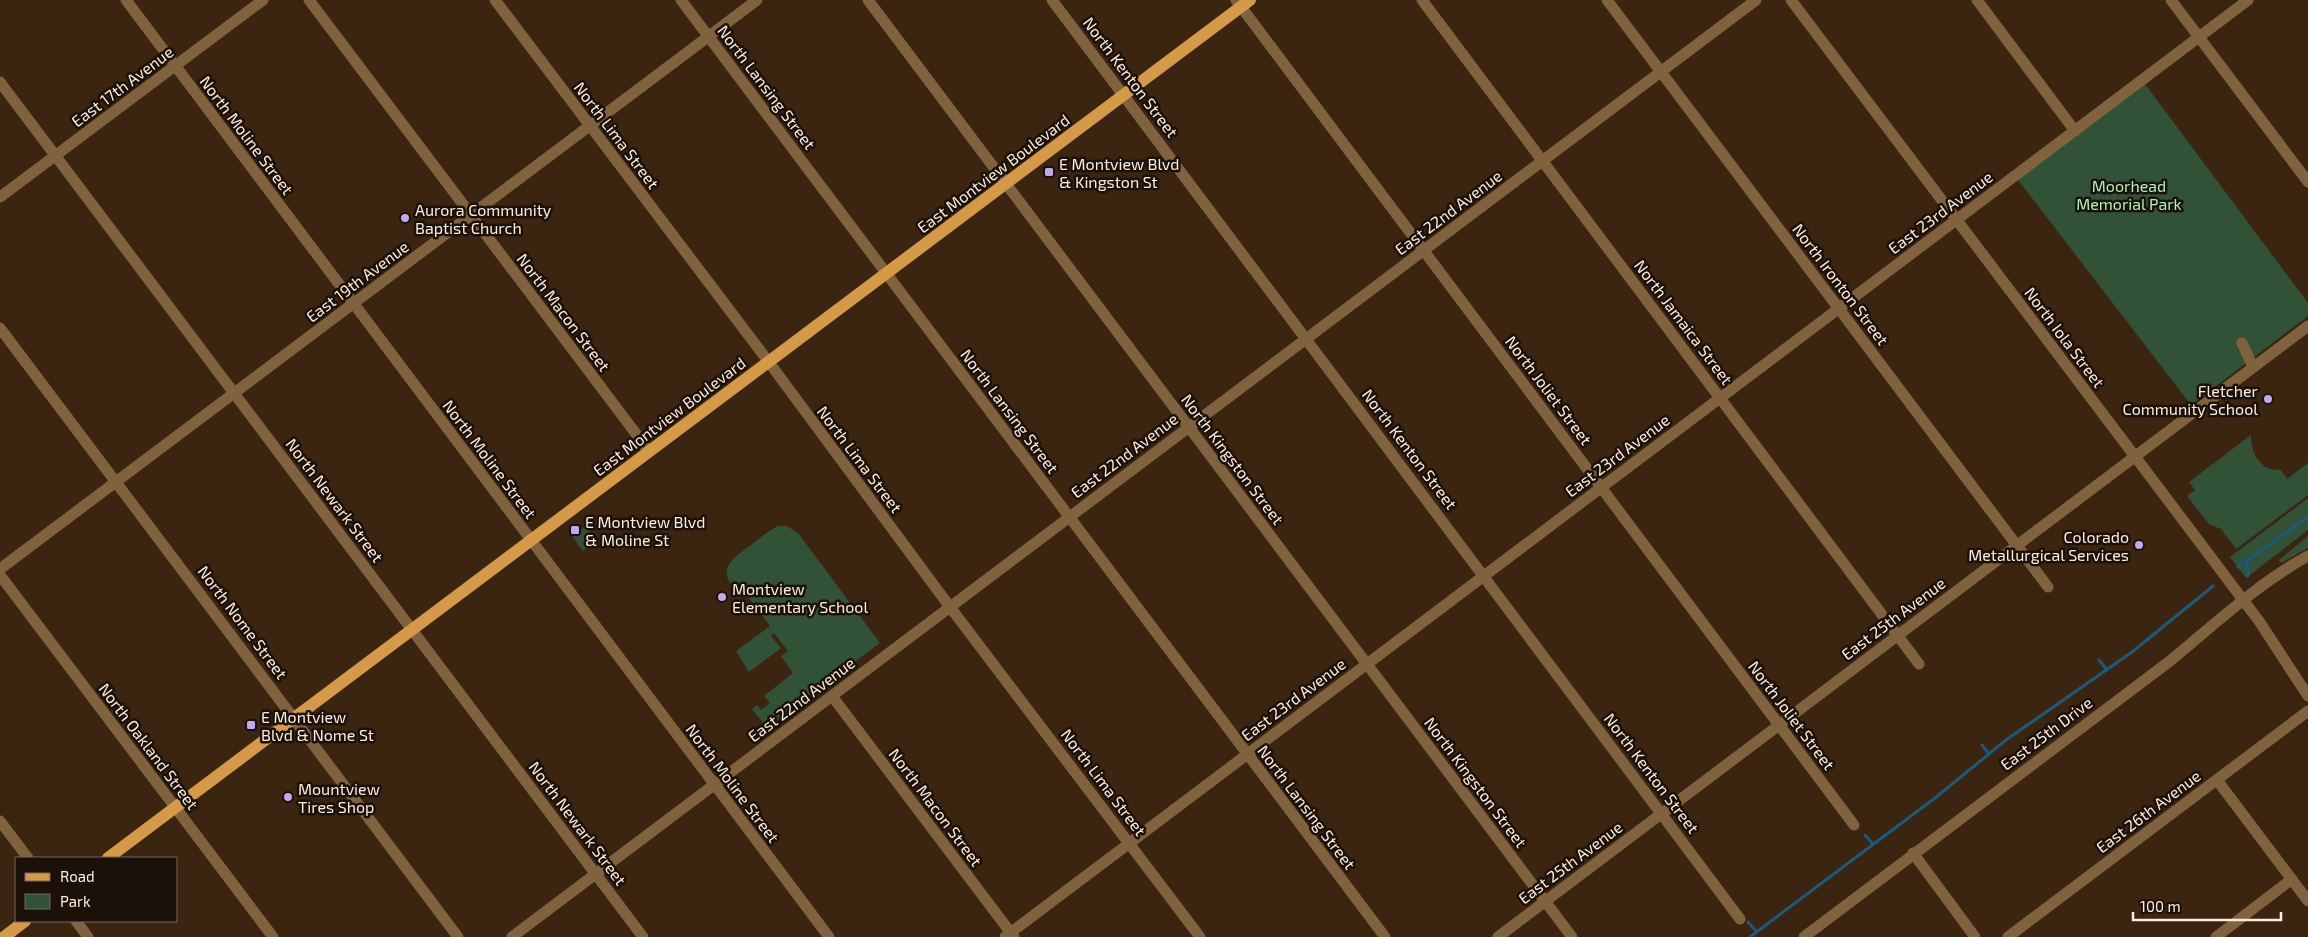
<svg xmlns="http://www.w3.org/2000/svg" width="2308" height="937" viewBox="0 0 2308 937" font-family="'Exo 2',sans-serif">
	<rect width="100%" height="100%" fill="#3b2511"/>
	<g fill="#315236">
		<path d="M2142 80 2308 303V316L2191 405 2015 176Z"/>
		<path d="M2251 435C2251 454 2260 471 2281 470L2287 479 2308 463V495L2236 549 2221 529 2209 524 2187 496 2195 490 2189 482Z"/>
		<path d="M2308 498V530L2246 578 2230 557Z"/>
		<path d="M586 526 597 540 583 551 572 536Z"/>
		<path d="M778 526H787L798 533 880 643 767 728 752 709 757 705 761 710 770 703 764 696 793 673 781 656 788 651 774 633 771 636 781 648 749 672 736 651 770 626 740 586 735 589C715 568 735 557 752 544 760 538 768 531 778 526Z"/>
		<path d="M2308 536V548L2281 563 2279 560Z"/>
	</g>
	<g fill="none" stroke-linecap="round" stroke-linejoin="round">
		<g stroke="#1b5a7b" stroke-width="3">
			<path d="M2247 560 2248 576"/>
			<path d="M2238 567 2308 517"/>
			<path d="M2099 660 2107 670"/>
			<path d="M1982 745 1989 754"/>
			<path d="M1865 835 1873 844"/>
			<path d="M1748 922 1757 932"/>
			<path d="M1750 937 1935 798 2006 740 2132 652 2213 586"/>
		</g>
		<g stroke="#80633e" stroke-width="11">
			<path d="M126 0 829 937"/>
			<path d="M309 0 649 451"/>
			<path d="M495 0 768 361 950 607 1200 937"/>
			<path d="M681 0 1385 937"/>
			<path d="M868 0 1572 937"/>
			<path d="M1052 0 1740 919"/>
			<path d="M1236 0 1854 825"/>
			<path d="M1422 0 1919 664"/>
			<path d="M1607 0 2048 587"/>
			<path d="M1791 0 2259 621 2308 696"/>
			<path d="M1977 0 2075 131"/>
			<path d="M2171 0 2308 182"/>
			<path d="M0 82 643 937"/>
			<path d="M0 197 263 0"/>
			<path d="M0 328 458 937"/>
			<path d="M2242 343 2253 367"/>
			<path d="M0 569 757 0"/>
			<path d="M0 575 273 937"/>
			<path d="M832 696 1014 937"/>
			<path d="M2217 780 2308 901"/>
			<path d="M0 821 28 858"/>
			<path d="M1913 853 1975 937"/>
			<path d="M76 921 88 937"/>
			<path d="M512 937 1756 0"/>
			<path d="M1005 937 2248 0"/>
			<path d="M1498 937 2308 326"/>
			<path d="M1804 937 2170 661C2215 624 2257 584 2308 556"/>
			<path d="M2008 937 2308 711"/>
			<path d="M2216 937 2292 879"/>
		</g>
		<g stroke="#d59a47" stroke-width="12">
			<path d="M108 858 1250 0"/>
			<path d="M4 937 25 921"/>
		</g>
	</g>
	<g fill="#c1a8f3" stroke="#1b1108" stroke-width="2">
		<rect x="1044" y="167" width="10" height="10" rx="2.5"/>
		<circle cx="405" cy="218" r="5"/>
		<circle cx="2268" cy="399" r="5"/>
		<rect x="570" y="525" width="10" height="10" rx="2.5"/>
		<circle cx="2139" cy="545" r="5"/>
		<circle cx="722" cy="597" r="5"/>
		<rect x="246" y="720" width="10" height="10" rx="2.5"/>
		<circle cx="288" cy="797" r="5"/>
	</g>
	<g text-anchor="middle" dominant-baseline="central" stroke-width="5" stroke-linejoin="round" paint-order="stroke">
		<g font-size="16" fill="#fcece0" stroke="#1b1108">
			<text transform="translate(1131 77) rotate(53)">North Kenton Street</text>
			<text transform="translate(122 86) rotate(-37)">East 17th Avenue</text>
			<text transform="translate(767 87) rotate(53)">North Lansing Street</text>
			<text transform="translate(247 135) rotate(53)">North Moline Street</text>
			<text transform="translate(617 135) rotate(53)">North Lima Street</text>
			<text transform="translate(993 173) rotate(-37)">East Montview Boulevard</text>
			<text transform="translate(1448 212) rotate(-37)">East 22nd Avenue</text>
			<text transform="translate(1940 212) rotate(-37)">East 23rd Avenue</text>
			<text transform="translate(357 281) rotate(-37)">East 19th Avenue</text>
			<text transform="translate(1841 284) rotate(53)">North Ironton Street</text>
			<text transform="translate(564 312) rotate(53)">North Macon Street</text>
			<text transform="translate(1684 322) rotate(53)">North Jamaica Street</text>
			<text transform="translate(2065 337) rotate(53)">North Iola Street</text>
			<text transform="translate(1549 390) rotate(53)">North Joliet Street</text>
			<text transform="translate(1010 411) rotate(53)">North Lansing Street</text>
			<text transform="translate(669 416) rotate(-37)">East Montview Boulevard</text>
			<text transform="translate(1410 449) rotate(53)">North Kenton Street</text>
			<text transform="translate(1124 455) rotate(-37)">East 22nd Avenue</text>
			<text transform="translate(1617 455) rotate(-37)">East 23rd Avenue</text>
			<text transform="translate(490 459) rotate(53)">North Moline Street</text>
			<text transform="translate(860 459) rotate(53)">North Lima Street</text>
			<text transform="translate(1233 459) rotate(53)">North Kingston Street</text>
			<text transform="translate(335 500) rotate(53)">North Newark Street</text>
			<text transform="translate(1893 618) rotate(-37)">East 25th Avenue</text>
			<text transform="translate(243 622) rotate(53)">North Nome Street</text>
			<text transform="translate(801 699) rotate(-37)">East 22nd Avenue</text>
			<text transform="translate(1293 699) rotate(-37)">East 23rd Avenue</text>
			<text transform="translate(1792 715) rotate(53)">North Joliet Street</text>
			<text transform="translate(2046 733) rotate(-37)">East 25th Drive</text>
			<text transform="translate(149 746) rotate(53)">North Oakland Street</text>
			<text transform="translate(1652 773) rotate(53)">North Kenton Street</text>
			<text transform="translate(1104 782) rotate(53)">North Lima Street</text>
			<text transform="translate(1476 782) rotate(53)">North Kingston Street</text>
			<text transform="translate(733 783) rotate(53)">North Moline Street</text>
			<text transform="translate(936 807) rotate(53)">North Macon Street</text>
			<text transform="translate(1307 807) rotate(53)">North Lansing Street</text>
			<text transform="translate(2148 811) rotate(-37)">East 26th Avenue</text>
			<text transform="translate(578 823) rotate(53)">North Newark Street</text>
			<text transform="translate(1570 862) rotate(-37)">East 25th Avenue</text>
		</g>
		<g font-size="16" fill="#fcece0" stroke="#1b1108" text-anchor="start">
			<text x="1059" y="163">E Montview Blvd<tspan x="1059" dy="18">&amp; Kingston St</tspan></text>
			<text x="415" y="209">Aurora Community<tspan x="415" dy="18">Baptist Church</tspan></text>
			<text x="2258" y="390" text-anchor="end">Fletcher<tspan x="2258" dy="18">Community School</tspan></text>
			<text x="585" y="521">E Montview Blvd<tspan x="585" dy="18">&amp; Moline St</tspan></text>
			<text x="2129" y="536" text-anchor="end">Colorado<tspan x="2129" dy="18">Metallurgical Services</tspan></text>
			<text x="732" y="588">Montview<tspan x="732" dy="18">Elementary School</tspan></text>
			<text x="261" y="716">E Montview<tspan x="261" dy="18">Blvd &amp; Nome St</tspan></text>
			<text x="298" y="788">Mountview<tspan x="298" dy="18">Tires Shop</tspan></text>
		</g>
		<g font-size="16" fill="#aaf4b5" stroke="#1b1108">
			<text x="2129" y="185">Moorhead<tspan x="2129" dy="18">Memorial Park</tspan></text>
		</g>
	</g>
	<rect x="15" y="857" width="162" height="65" fill="#1b1108" stroke="#75695e"/>
	<rect x="25" y="873" width="25" height="8" fill="#d59a47" stroke="#75695e"/>
	<text x="60" y="882" font-size="15" fill="#fcece0">Road</text>
	<rect x="25" y="894" width="25" height="15" fill="#315236" stroke="#75695e"/>
	<text x="60" y="907" font-size="15" fill="#fcece0">Park</text>
	<path d="M2133 912v8h148v-8" fill="none" stroke="#fcece0" stroke-width="2.5"/>
	<text x="2140" y="912" font-size="15" fill="#fcece0" stroke="#1b1108" stroke-width="4" paint-order="stroke">100 m</text>
</svg>
